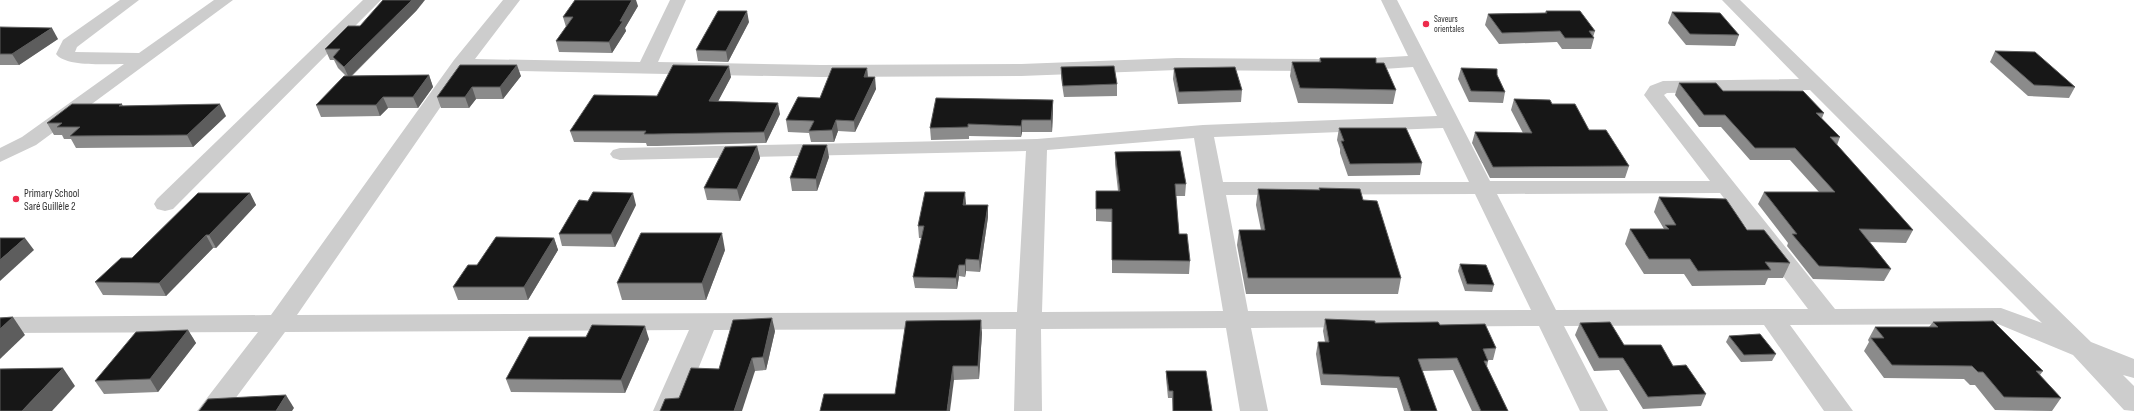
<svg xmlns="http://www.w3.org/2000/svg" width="2134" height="411" viewBox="0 0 2134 411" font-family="'Sofia Sans Condensed',sans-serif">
	<rect width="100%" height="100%" fill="#fff"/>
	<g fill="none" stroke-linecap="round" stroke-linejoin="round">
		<g fill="#cdcdcd" fill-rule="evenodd">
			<path d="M120 0H139L77 47 75 52 139 53 214 0H233L36 145 0 162V148L22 137 124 64C108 64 65 67 56 54L63 40Z"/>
			<path d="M363 0H381L173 209 165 211 157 209 154 204 157 199Z"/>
			<path d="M503 0H520L475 59 640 62 670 0H686L658 62 821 65 1021 64 1177 58 1322 59 1329 61 1331 65 1329 69 1322 71 1177 70 1021 76 821 77 466 70 297 315 1017 312 1026 151 620 160 613 158 610 154 613 150 620 148 1037 139 1203 125 1437 116 1413 67 1354 71 1347 69 1345 65 1347 61 1354 59 1408 56 1381 0H1397L1490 181H1710L1644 95 1650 86 1663 81 1799 79 1722 0H1740L2091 342 2134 359V378L2123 375 2134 386V411L2124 410 2073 355 1998 324 1790 325 1853 411H1824L1764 325 1564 326 1608 411H1580L1539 326 1251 328 1268 411H1240L1226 328 1041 329 1042 411H1014L1016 329 714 330 681 411H653L689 330 285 332 226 411H197L258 332 0 333V317L271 315 454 60ZM1810 90 2042 323 2001 308 1835 309 1664 95 1667 93ZM1443 128 1469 182H1223L1214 137ZM1194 138 1223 311 1042 312 1047 150ZM1720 193 1808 309 1556 310 1497 194ZM1475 194 1531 310 1248 311 1226 195Z"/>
		</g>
	</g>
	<g fill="#8b8b8b">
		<path d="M638 6 625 28 626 31 612 53 559 52 556 41 566 27 563 17Z"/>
		<path d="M417 10 352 76 429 75 433 87 418 108H388L380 116 321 117 316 105 346 76 338 68 334 60H330L325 49 360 26Z"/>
		<path d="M1546 11 1595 31 1593 37 1594 38 1591 49H1562L1557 42 1499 44 1485 25 1488 14 1545 13Z"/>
		<path d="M1672 12 1739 35 1735 46 1686 45 1668 23Z"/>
		<path d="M749 22 728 62 698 61 696 50Z"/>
		<path d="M0 27 58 39 19 65H0Z"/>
		<path d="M1995 51 2075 87 2069 98 2028 96 1990 62Z"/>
		<path d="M1320 58 1376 63 1396 90 1393 104 1298 103 1290 76 1292 62H1319Z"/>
		<path d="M460 65 521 76 503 99H476L469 108H441L437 97Z"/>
		<path d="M1061 67 1117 84V96L1064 97 1061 78Z"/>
		<path d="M867 68 868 77 876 89 855 132 838 131 834 142H811L809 133 788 132 786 120Z"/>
		<path d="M1174 68 1242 90 1241 102 1178 104 1173 79Z"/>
		<path d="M1461 68 1497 75 1505 92 1503 103 1469 102 1458 79Z"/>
		<path d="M731 77 718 101 780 114 766 143 657 146H647L646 143 574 142 570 131 657 96Z"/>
		<path d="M1679 83 1723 91 1824 113 1822 118 1840 137 1837 145 1913 230 1906 243 1870 242 1891 269 1884 281 1813 279 1787 246 1788 243 1758 204 1764 192H1819L1790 160H1750L1721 127H1699L1675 95Z"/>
		<path d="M1514 99 1552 104 1629 166 1625 178H1490L1472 143 1475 132 1523 133 1511 110Z"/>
		<path d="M1053 100V111L1052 132H1022L1021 137 969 136V139L931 140 930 128Z"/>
		<path d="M122 104 123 106 226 116 193 147 76 148 71 139H64L62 135H54L47 123Z"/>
		<path d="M1339 128 1422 163 1420 175 1348 176 1340 153V149L1337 140Z"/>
		<path d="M757 146 760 158 740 201 707 200 704 188Z"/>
		<path d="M1115 152 1186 184 1185 196H1176L1179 234 1190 261 1189 274 1112 273V222L1096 221V191H1118L1115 164Z"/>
		<path d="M829 157 817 191H792L790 178Z"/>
		<path d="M1319 188 1363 200 1401 278 1398 294H1246L1237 245 1239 230H1261L1256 205 1258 189 1319 190Z"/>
		<path d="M250 193 256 205 216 248H213L166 296 103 295 95 282 132 258Z"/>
		<path d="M1659 197 1747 230 1790 263 1783 278H1768L1765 285 1692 286 1684 274H1644L1625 244 1630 229H1664L1654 212Z"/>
		<path d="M966 204 965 205H988V217L980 272 966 271 965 277 959 276 957 289 915 288 913 277 922 238H919L918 226Z"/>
		<path d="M636 205 615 247 562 246 559 234Z"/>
		<path d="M554 238 558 250 528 300H458L453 287 477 265Z"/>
		<path d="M725 250 706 300H622L617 283Z"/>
		<path d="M1460 264 1494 285 1492 292 1465 291 1458 271Z"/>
		<path d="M1325 319 1375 323 1440 325 1496 348 1493 360H1488V361L1487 367 1508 411H1472L1453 370 1422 371 1437 411H1404L1397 388 1321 385 1316 354 1318 342H1325L1323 331Z"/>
		<path d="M1933 322 2043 371 2040 375 2061 398 2052 411 1995 410 1975 385H1970L1964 379 1884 378 1864 351 1869 342 1868 340 1875 327H1929Z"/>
		<path d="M1580 323 1624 345 1673 366 1706 394 1701 406 1643 409 1619 370 1594 371 1575 335Z"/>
		<path d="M188 330 196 343 158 392 104 394 95 381Z"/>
		<path d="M775 331 766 370 755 371 679 398 719 369Z"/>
		<path d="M982 333 979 379 954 380 895 394Z"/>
		<path d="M1729 336 1776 354 1772 361 1741 362 1726 342Z"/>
		<path d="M649 339 625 393 511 392 506 379Z"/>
		<path d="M1166 371 1212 411H1173L1172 398H1168L1166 378Z"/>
	</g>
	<g fill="#5d5d5d">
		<path d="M412 0H425L417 10 349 78 344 67Z"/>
		<path d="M632 0H636L638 6 625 28 626 31 612 53 609 42 620 21Z"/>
		<path d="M747 11 749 22 728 62 726 51Z"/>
		<path d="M52 28 58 39 19 65 12 54Z"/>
		<path d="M517 65 521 76 503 99 500 87Z"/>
		<path d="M729 66 731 77 712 113 709 101Z"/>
		<path d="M867 68 868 79 864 77Z"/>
		<path d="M429 75 433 87 418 108 413 97Z"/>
		<path d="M875 77 876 89 855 132 854 121Z"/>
		<path d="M472 87 476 99 469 108 465 97Z"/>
		<path d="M383 97 388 108 380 116 376 105Z"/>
		<path d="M1053 100V111L1052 132 1051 120Z"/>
		<path d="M778 103 780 114 766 143 764 132Z"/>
		<path d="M220 104 226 116 193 147 187 135Z"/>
		<path d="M836 120 838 131 834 142 832 130Z"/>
		<path d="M1022 120V132L1021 137V126Z"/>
		<path d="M827 145 829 157 817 191 816 179Z"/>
		<path d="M757 146 760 158 740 201 737 189Z"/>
		<path d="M965 192 966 204 963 216V205Z"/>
		<path d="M250 193 256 205 216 248 209 235Z"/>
		<path d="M633 193 636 205 615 247 611 234Z"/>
		<path d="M988 205V217L980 272 979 260Z"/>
		<path d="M722 233 725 250 706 300 702 283Z"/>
		<path d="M206 235 213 248 166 296 159 283Z"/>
		<path d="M25 238 34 250 0 281V260Z"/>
		<path d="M554 238 558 250 528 300 524 287Z"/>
		<path d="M966 259V271L965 277V265Z"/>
		<path d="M959 265V276L957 289 956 278Z"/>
		<path d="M13 317 25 335 0 359V329Z"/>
		<path d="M772 318 775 331 766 370 763 357Z"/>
		<path d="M981 320 982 333 979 379 978 366Z"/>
		<path d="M645 326 649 339 625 393 621 380Z"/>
		<path d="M188 330 196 343 158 392 150 379Z"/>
		<path d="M752 358 755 371 742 411H734Z"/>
		<path d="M953 366 954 380 950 411H947Z"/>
		<path d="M63 368 75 386 52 411H22Z"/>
		<path d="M286 395 294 408 292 411H276Z"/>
	</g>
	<g fill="#171717" stroke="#5d5d5d">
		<path d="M383 0H412L344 67 333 57 340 49H325L348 26H360Z"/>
		<path d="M575 0H632L620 21H623L609 42 556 41 573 17H563Z"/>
		<path d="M718 11H747L726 51 696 50Z"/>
		<path d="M1546 11H1580L1595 31H1589L1594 38H1565L1560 31 1502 33 1488 14 1547 13Z"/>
		<path d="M1672 12 1720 13 1739 35 1690 34Z"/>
		<path d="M0 27 52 28 12 54H0Z"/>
		<path d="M1995 51 2035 52 2075 87 2034 85Z"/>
		<path d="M1320 58H1376V63H1384L1396 90 1300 88 1292 62H1321Z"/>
		<path d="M460 65H517L500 87H472L465 97H437Z"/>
		<path d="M673 65 729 66 709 101 778 103 764 132 654 134H644L646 131H570L594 95 657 96Z"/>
		<path d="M1114 66 1117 84 1063 86 1061 67Z"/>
		<path d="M1235 67 1242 90 1179 92 1174 68Z"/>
		<path d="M832 68H867L864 77H875L854 121 836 120 832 130 809 131 814 121 786 120 798 97 820 98Z"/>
		<path d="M1461 68 1497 69V75L1505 92 1471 91Z"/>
		<path d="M429 75 413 97H383L376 105H316L344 76Z"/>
		<path d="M1679 83H1716L1723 91H1803L1824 113H1816L1840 137H1830L1913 230 1859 229 1891 269 1819 266 1792 234H1797L1764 192H1835L1795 148H1755L1725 115H1704Z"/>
		<path d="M936 98 1053 100 1051 120H1022L1021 126 968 124V127L930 128Z"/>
		<path d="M1514 99 1550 100 1552 104H1575L1589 130H1606L1629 166 1493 167 1475 132 1532 133Z"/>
		<path d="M72 104H122L119 106 220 104 187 135 70 136 80 127H57L62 123H47Z"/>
		<path d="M1339 128H1406L1422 163 1350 164 1341 141H1344Z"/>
		<path d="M803 145H827L816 179 790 178Z"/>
		<path d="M757 146 737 189 704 188 725 147Z"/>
		<path d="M1180 151 1186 184H1175L1179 234H1187L1190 261 1112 260V209H1096V191H1120L1115 152Z"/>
		<path d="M1319 188 1360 189 1363 200 1377 201 1401 278H1248L1239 230H1265L1258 189 1320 190Z"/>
		<path d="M593 192 633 193 611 234H559L579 200 588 201Z"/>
		<path d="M925 192H965L963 205H988L979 260 966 259 965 265H959L956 278 913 277 924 226H918Z"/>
		<path d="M198 193H250L209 235H206L159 283 95 282 121 258H132Z"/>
		<path d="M1659 197 1726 199 1747 230H1764L1790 263 1765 262 1771 270 1698 271 1690 259H1649L1630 229H1669L1665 225H1676Z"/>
		<path d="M641 233H722L702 283H617Z"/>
		<path d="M496 237 554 238 524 287H453L468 265H477Z"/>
		<path d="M0 238H25L0 260Z"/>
		<path d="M1460 264 1486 265 1494 285 1467 284Z"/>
		<path d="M13 317 0 329V318Z"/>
		<path d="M772 318 763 357 752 358 734 411H660L665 399 679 398 691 368 719 369 733 320Z"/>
		<path d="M1325 319 1375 321V323L1438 322 1440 325 1485 324 1496 348 1483 349 1488 361H1484L1508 411H1481L1457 358 1418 359 1437 411H1411L1399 377 1323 374 1318 342H1329Z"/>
		<path d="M981 320 978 366H953L947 411H820L824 394H895L906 321Z"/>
		<path d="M1993 321 2043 371H2036L2061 398 2004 397 1983 372H1978L1972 366 1892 365 1871 338H1884L1875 327H1938L1933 322Z"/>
		<path d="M1610 322 1624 345H1661L1673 366 1686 365 1706 394 1648 397 1623 358H1599L1580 323Z"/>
		<path d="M592 325 645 326 621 380 506 379 529 337H586Z"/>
		<path d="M188 330 150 379 95 381 136 332Z"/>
		<path d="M1760 334 1776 354 1744 355 1729 336Z"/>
		<path d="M63 368 22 411H0V369Z"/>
		<path d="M1166 371H1206L1212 411H1173V391H1169Z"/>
		<path d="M286 395 276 411H199L208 399Z"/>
	</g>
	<g fill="#ed2b4b" stroke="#fff" stroke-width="1.5">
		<circle cx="1426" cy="24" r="4"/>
		<circle cx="16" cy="199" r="4"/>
	</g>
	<g text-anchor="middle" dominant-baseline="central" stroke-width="4" stroke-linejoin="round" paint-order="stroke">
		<g font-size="9" fill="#303030" stroke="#fff" text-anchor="start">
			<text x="1434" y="19">Saveurs<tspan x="1434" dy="10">orientales</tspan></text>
		</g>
		<g font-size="11" fill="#303030" stroke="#fff" text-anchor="start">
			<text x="24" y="193">Primary School<tspan x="24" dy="13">Saré Guillèle 2</tspan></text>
		</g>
	</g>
</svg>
